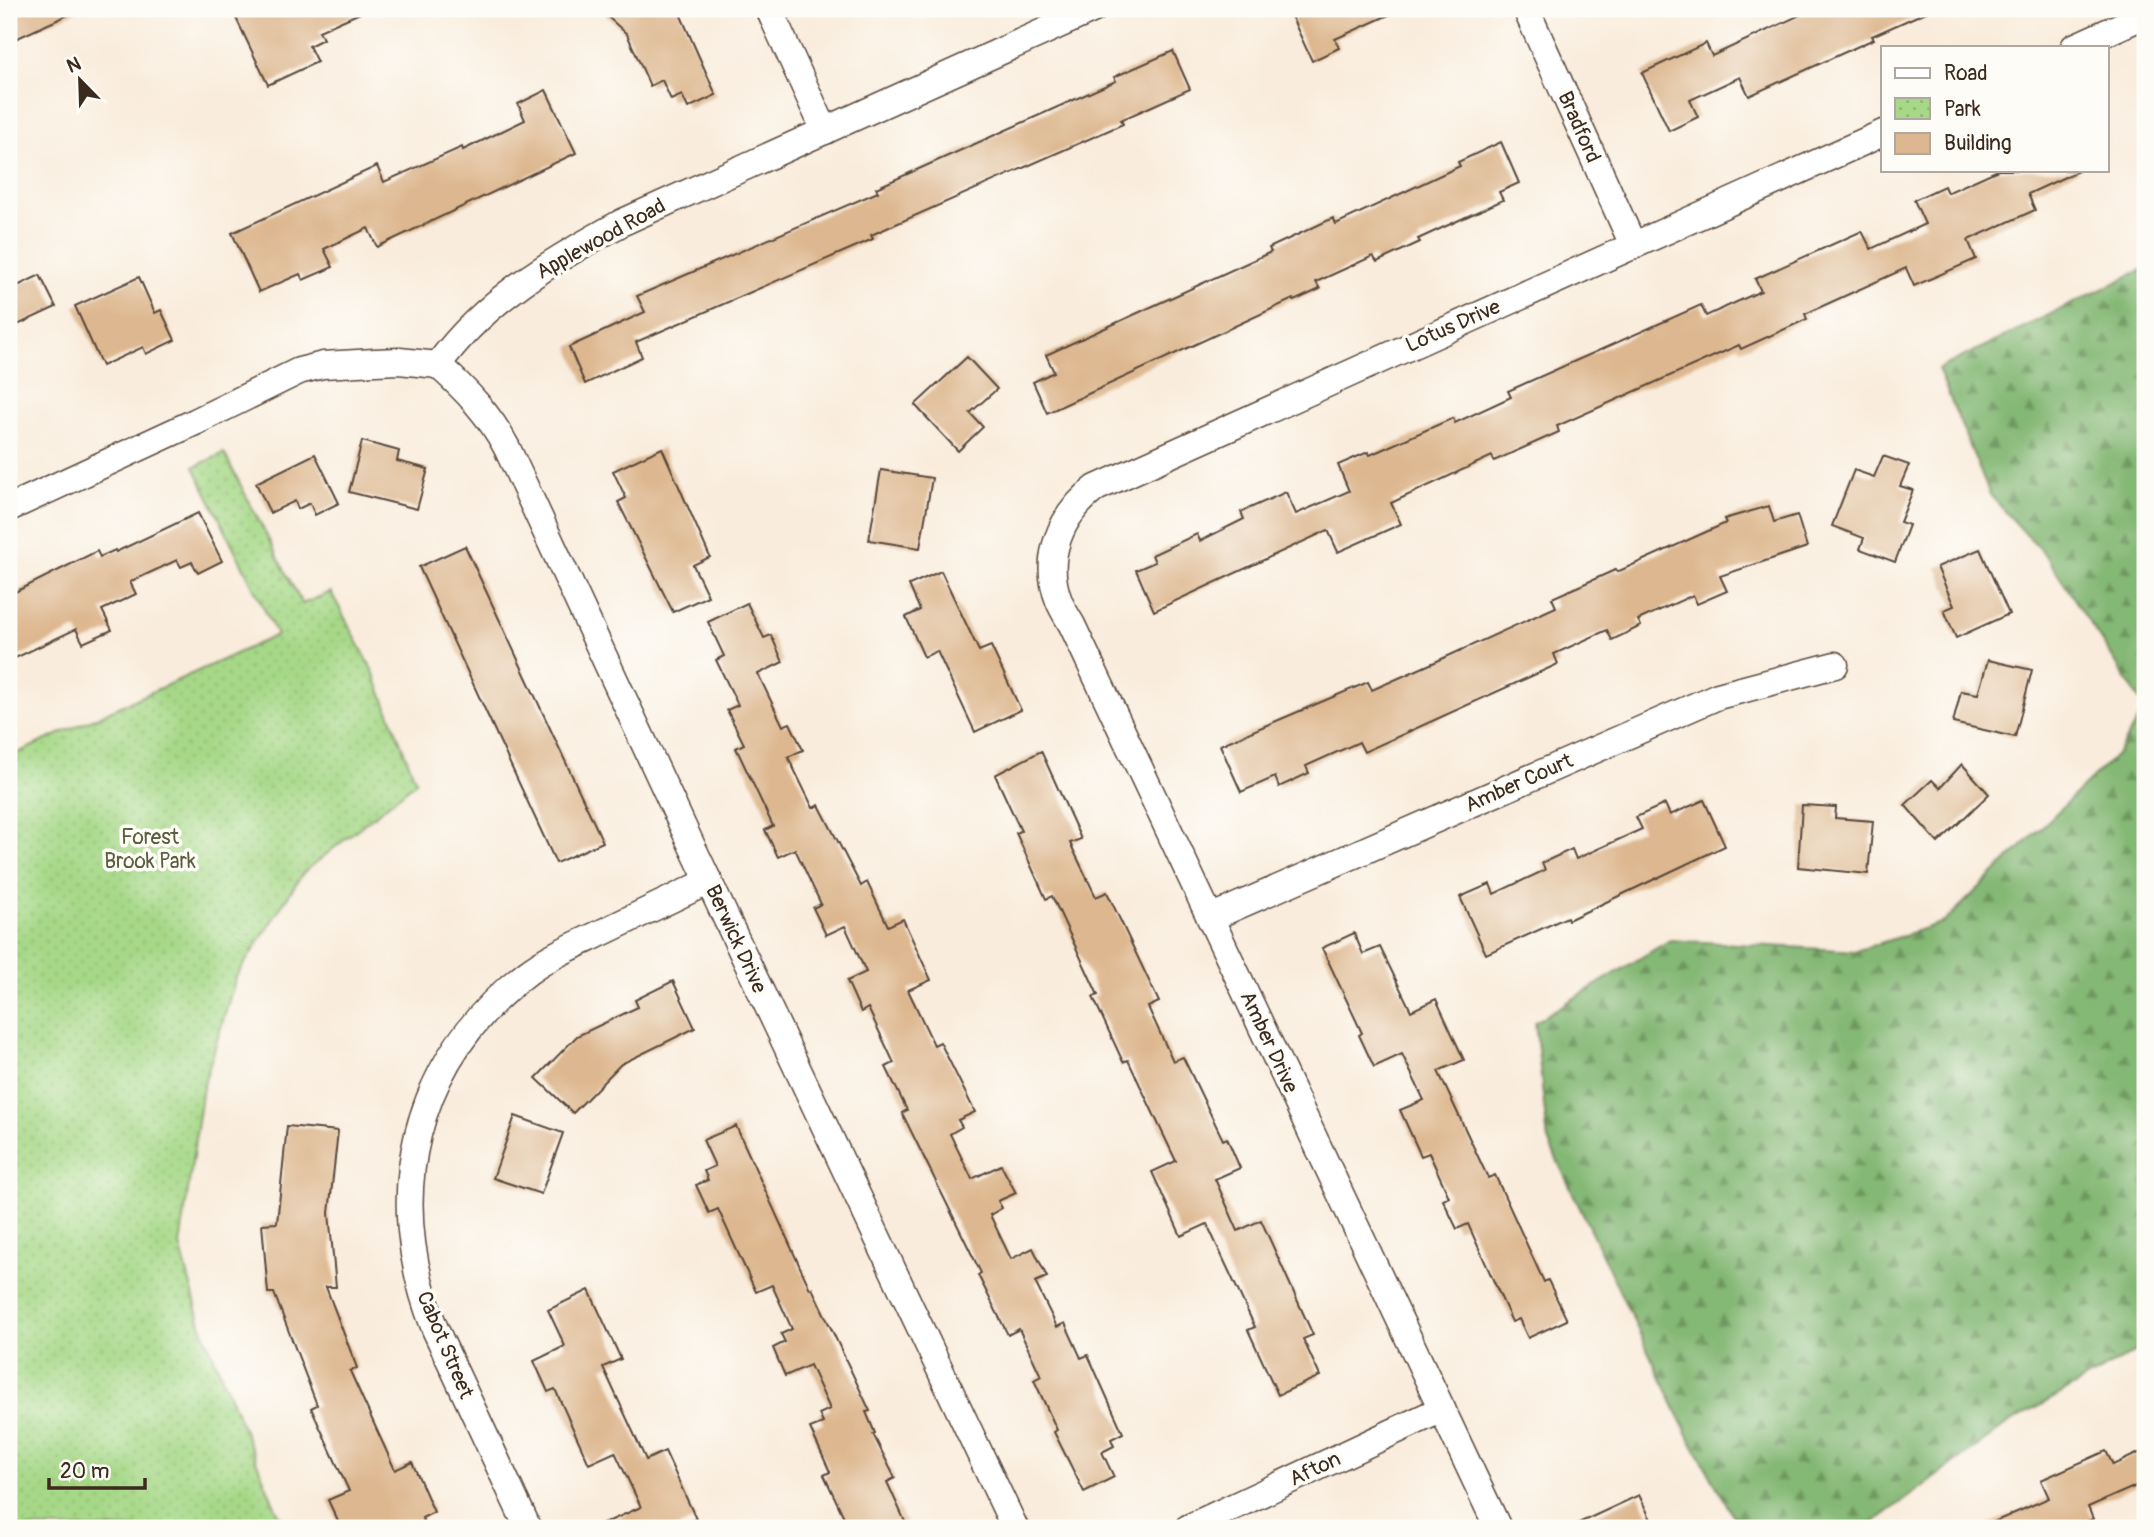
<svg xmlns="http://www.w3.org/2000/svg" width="2154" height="1537" viewBox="0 0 2154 1537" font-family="Pangolin,sans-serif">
	<defs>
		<pattern id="forest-firs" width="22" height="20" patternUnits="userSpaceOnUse" patternTransform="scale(1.75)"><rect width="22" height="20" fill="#84b874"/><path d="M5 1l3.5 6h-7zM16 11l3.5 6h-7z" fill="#6d965f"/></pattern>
		<pattern id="park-dots" width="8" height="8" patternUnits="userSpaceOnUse" patternTransform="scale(1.75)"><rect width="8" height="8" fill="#a6d887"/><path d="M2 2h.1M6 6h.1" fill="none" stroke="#90ba74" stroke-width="1.8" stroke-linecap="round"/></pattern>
	</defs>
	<rect width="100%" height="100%" fill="#fdfcf7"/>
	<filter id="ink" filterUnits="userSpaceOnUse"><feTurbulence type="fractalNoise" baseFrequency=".0143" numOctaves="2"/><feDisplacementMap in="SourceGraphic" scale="14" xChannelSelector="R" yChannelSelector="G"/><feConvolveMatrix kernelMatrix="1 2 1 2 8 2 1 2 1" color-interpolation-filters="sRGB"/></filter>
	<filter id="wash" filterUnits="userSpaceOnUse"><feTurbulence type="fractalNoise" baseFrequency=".00686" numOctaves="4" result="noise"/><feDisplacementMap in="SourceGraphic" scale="28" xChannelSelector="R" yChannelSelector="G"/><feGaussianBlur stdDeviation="1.57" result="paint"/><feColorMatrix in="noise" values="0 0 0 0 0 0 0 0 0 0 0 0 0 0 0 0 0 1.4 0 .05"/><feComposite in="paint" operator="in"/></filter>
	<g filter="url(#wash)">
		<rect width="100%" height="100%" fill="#f9ecdc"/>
		<path fill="url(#forest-firs)" stroke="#607149" stroke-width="2" d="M2145 268V1346L2009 1423 1866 1528H1740L1690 1439 1548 1141 1535 1022 1670 940 1856 951 1944 922 2117 754 2145 708 2047 557 1990 495 1938 369Z"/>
		<path fill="url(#park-dots)" stroke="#708152" stroke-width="2" d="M224 453 302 604 331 592 372 669 416 782 303 873 236 977 203 1087 180 1245 202 1328 276 1509 287 1528H9V757L277 635 194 467Z"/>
		<g id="blocks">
			<g fill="#ddb78f">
				<path d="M9 9H81L9 42Z"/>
				<path d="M255 9H369L319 31 323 39 309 46 317 62 268 85 236 18Z"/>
				<path d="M599 9H678L716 95 688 108 682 95 671 100 662 80 650 86 627 34Z"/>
				<path d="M1288 9H1402L1335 39 1339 48 1312 61Z"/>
				<path d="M1813 9H1933L1872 36 1874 39 1749 96 1740 77 1690 100 1698 117 1669 131 1642 73 1706 43 1712 56Z"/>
				<path d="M1173 51 1190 89 1121 120 1123 124 871 235 873 239 636 342 642 357 585 384 569 347 645 312 637 296 878 192 876 188 1116 81 1114 77Z"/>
				<path d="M546 90 576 153 377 247 368 228 324 249 333 267 303 280 300 274 259 292 232 233 377 166 384 182 462 147 463 150 525 120 518 104Z"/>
				<path d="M1501 142 1519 183 1499 192 1503 200 1418 239 1420 242 1377 262 1373 256 1316 282 1320 289 1294 301 1293 299 1047 413 1033 382 1054 372 1046 355 1271 252 1269 248 1333 218 1336 224 1460 166 1458 162Z"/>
				<path d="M1998 170H2080L2028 194 2035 210 1968 240 1976 259 1914 286 1906 268 1805 314 1807 319 1741 349 1739 345 1557 426 1559 432 1494 461 1492 456 1391 503 1401 524 1338 552 1328 530 1154 611 1136 570 1155 562 1152 555 1197 534 1200 541 1244 519 1241 512 1286 492 1296 514 1349 491 1338 465 1368 452 1370 455 1453 418 1455 423 1511 397 1508 391 1701 305 1706 316 1761 291 1755 279 1862 231 1871 249 1925 224 1914 200 1944 186 1947 193Z"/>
				<path d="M40 275 56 307 9 329V290Z"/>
				<path d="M139 277 155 313 161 310 175 340 146 354 143 347 102 366 75 306Z"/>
				<path d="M967 357 997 389 970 413 983 427 958 451 915 405Z"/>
				<path d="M362 441 399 451 397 461 428 469 417 509 349 492Z"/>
				<path d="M662 448 710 557 693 565 708 596 673 612 618 502 626 498 613 471Z"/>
				<path d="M315 454 339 503 315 515 310 503 298 509 295 501 270 513 256 483Z"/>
				<path d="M1883 456 1909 465 1900 486 1913 490 1900 522 1909 525 1895 562 1860 549 1864 538 1832 526 1854 470 1874 477Z"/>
				<path d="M881 470 932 478 920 548 869 540Z"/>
				<path d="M1769 506 1774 522 1797 515 1807 547 1720 576 1727 591 1697 604 1693 595 1638 620 1641 626 1612 640 1607 630 1554 654 1558 664 1364 752 1359 742 1306 766 1309 773 1279 787 1275 777 1241 792 1220 745 1368 682 1372 690 1435 662 1556 607 1552 598 1615 570 1617 572 1726 523 1724 519Z"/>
				<path d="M198 513 222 561 198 573 192 562 181 567 177 560 130 582 136 594 102 610 112 630 83 643 76 629 9 661V595L97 551 100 557 115 550 116 552Z"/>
				<path d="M465 546 603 842 556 863 419 567Z"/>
				<path d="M1980 549 2009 614 1956 638 1944 610 1954 606 1937 567Z"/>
				<path d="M941 571 979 651 991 646 1021 710 975 732 937 651 924 657 906 617 920 610 909 585Z"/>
				<path d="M747 603 764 638 771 635 783 662 758 674 783 726 790 723 803 750 788 757 813 808 819 805 861 886 867 882 888 926 903 919 931 980 908 990 934 1045 940 1042 975 1112 958 1120 962 1127 950 1134 972 1179 1001 1165 1016 1193 998 1201 1002 1208 990 1215 1011 1259 1033 1248 1047 1277 1035 1282 1057 1327 1065 1323 1081 1358 1088 1355 1123 1433 1111 1439 1114 1446 1102 1452 1114 1477 1084 1492 1054 1432 1057 1430 1034 1380 1041 1376 1019 1329 1008 1335 978 1275 981 1273 902 1113 907 1110 886 1067 894 1063 868 1008 861 1012 847 981 866 972 845 926 826 935 813 908 821 904 795 849 778 857 765 830 773 826 736 748 744 744 727 710 738 705 716 660 724 656 708 622Z"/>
				<path d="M1988 660 2032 670 2015 737 1953 723 1961 691 1978 694Z"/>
				<path d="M1041 751 1081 839 1070 843 1096 897 1107 892 1159 1002 1148 1007 1173 1061 1183 1057 1223 1140 1227 1138 1240 1168 1215 1179 1238 1231 1261 1220 1313 1335 1303 1339 1320 1376 1278 1395 1248 1330 1255 1327 1207 1224 1181 1236 1152 1172 1176 1161 1128 1060 1123 1062 1093 997 1098 995 1052 896 1046 899 1016 833 1021 831 995 775Z"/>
				<path d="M1962 764 1989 794 1938 843 1905 805 1932 780 1940 788Z"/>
				<path d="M1704 800 1725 846 1568 920 1567 917 1486 954 1460 897 1490 884 1494 894 1545 870 1542 863 1572 849 1576 859 1642 829 1636 817 1665 804 1670 815Z"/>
				<path d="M1802 805 1836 807 1835 818 1873 821 1868 874 1798 867Z"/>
				<path d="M1354 933 1363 954 1380 947 1411 1011 1436 999 1464 1060 1438 1071 1488 1178 1495 1175 1544 1282 1548 1280 1567 1320 1528 1338 1519 1319 1512 1322 1468 1224 1457 1229 1443 1200 1449 1197 1429 1153 1421 1156 1400 1110 1424 1100 1402 1054 1374 1067 1359 1035 1362 1033 1322 948Z"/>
				<path d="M673 981 695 1028 621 1064 573 1113 536 1078 577 1036 638 1007 635 1000Z"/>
				<path d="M515 1116 563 1133 541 1194 493 1178Z"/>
				<path d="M287 1126 338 1131 329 1213 336 1287H326L357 1368 350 1371 395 1470 412 1462 434 1512 422 1518 426 1528H341L328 1500 349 1491 311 1408 317 1405 274 1293H268L262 1224 277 1223Z"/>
				<path d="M736 1126 810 1289 812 1288 870 1411 866 1412 875 1433 873 1434 895 1478 887 1482 908 1528H849L824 1475 830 1472 810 1428 823 1423 819 1414 830 1409 810 1365 785 1376 773 1348 785 1342 781 1334 792 1329 772 1285 756 1292 718 1209 709 1213 696 1185 708 1180 704 1171 715 1166 703 1140Z"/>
				<path d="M589 1290 621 1359 603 1367 646 1460 665 1451 696 1519 677 1528H594L641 1507 615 1452 589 1464 555 1389 548 1392 534 1361 565 1346 548 1310Z"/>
				<path d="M2145 1450V1482L2088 1507 2093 1519 2072 1528H1980L2049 1498 2041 1480 2106 1451 2113 1465Z"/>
				<path d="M1639 1495 1655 1528H1568Z"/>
			</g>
		</g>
	</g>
	<g filter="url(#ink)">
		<use href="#blocks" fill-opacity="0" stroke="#58473a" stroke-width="2"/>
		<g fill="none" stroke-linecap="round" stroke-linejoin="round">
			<defs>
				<g id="minor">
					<path d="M769 9 825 131"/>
					<path d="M1526 9 1633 245"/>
					<path d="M2074 47 2145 15"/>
					<path d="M438 365C466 390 490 415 507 448L691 844 1015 1528"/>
					<path d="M9 508 195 422 299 371 323 365 375 362 399 361 438 365C484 300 555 259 623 222L1094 9"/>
					<path d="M1210 918 1718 696 1835 665"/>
					<path d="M528 1528 435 1329C382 1196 412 1061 528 972 551 955 578 944 603 932 639 915 674 898 709 881"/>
					<path d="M1188 1528 1442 1409"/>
					<path d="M1498 1528 1072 625C1068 618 1062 609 1059 601 1042 558 1061 514 1096 488L1883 133"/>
				</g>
			</defs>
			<use href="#minor" stroke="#58473a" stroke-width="29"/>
			<use href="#minor" stroke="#fff" stroke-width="26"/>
		</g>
	</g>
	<g text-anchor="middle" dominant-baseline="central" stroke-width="7" stroke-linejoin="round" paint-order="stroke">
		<g font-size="21" fill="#3b2a1e" stroke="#fdfcf7">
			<text transform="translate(1579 127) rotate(66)">Bradford</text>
			<text transform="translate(601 239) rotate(-29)">Applewood Road</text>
			<text transform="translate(1453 326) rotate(-24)">Lotus Drive</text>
			<text transform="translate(1519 783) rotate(-24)">Amber Court</text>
			<text transform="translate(736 939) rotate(65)">Berwick Drive</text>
			<text transform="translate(1269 1042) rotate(65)">Amber Drive</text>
			<text transform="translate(445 1345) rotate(67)">Cabot Street</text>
			<text transform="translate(1315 1469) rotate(-25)">Afton</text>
		</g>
		<g font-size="21" fill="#5b5e3e" stroke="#fdfcf7">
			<text x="150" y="837">Forest<tspan x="150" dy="24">Brook Park</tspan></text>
		</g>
	</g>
	<rect width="2154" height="1537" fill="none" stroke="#fdfcf7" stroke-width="35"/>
	<rect x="1881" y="46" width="228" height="126" fill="#fdfcf7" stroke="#afa8a0" stroke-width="2"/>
	<rect x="1895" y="68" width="35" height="10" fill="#ffffff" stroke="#afa8a0" stroke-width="2"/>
	<text x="1944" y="80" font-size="21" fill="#3b2a1e">Road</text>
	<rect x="1895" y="98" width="35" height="21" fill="url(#park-dots)" stroke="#afa8a0" stroke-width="2"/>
	<text x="1944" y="116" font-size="21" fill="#3b2a1e">Park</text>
	<rect x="1895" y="133" width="35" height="21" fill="#ddb78f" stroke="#afa8a0" stroke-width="2"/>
	<text x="1944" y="150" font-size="21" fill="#3b2a1e">Building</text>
	<g transform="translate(80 80) rotate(337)" stroke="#fdfcf7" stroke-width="5" paint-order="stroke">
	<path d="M0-5L12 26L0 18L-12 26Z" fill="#3b2a1e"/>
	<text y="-10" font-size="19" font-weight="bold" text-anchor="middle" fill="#3b2a1e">N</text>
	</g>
	<path d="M49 1478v10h96v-10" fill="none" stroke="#3b2a1e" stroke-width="3.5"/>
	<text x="60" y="1478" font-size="21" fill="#3b2a1e" stroke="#fdfcf7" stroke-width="5" paint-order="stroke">20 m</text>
</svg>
